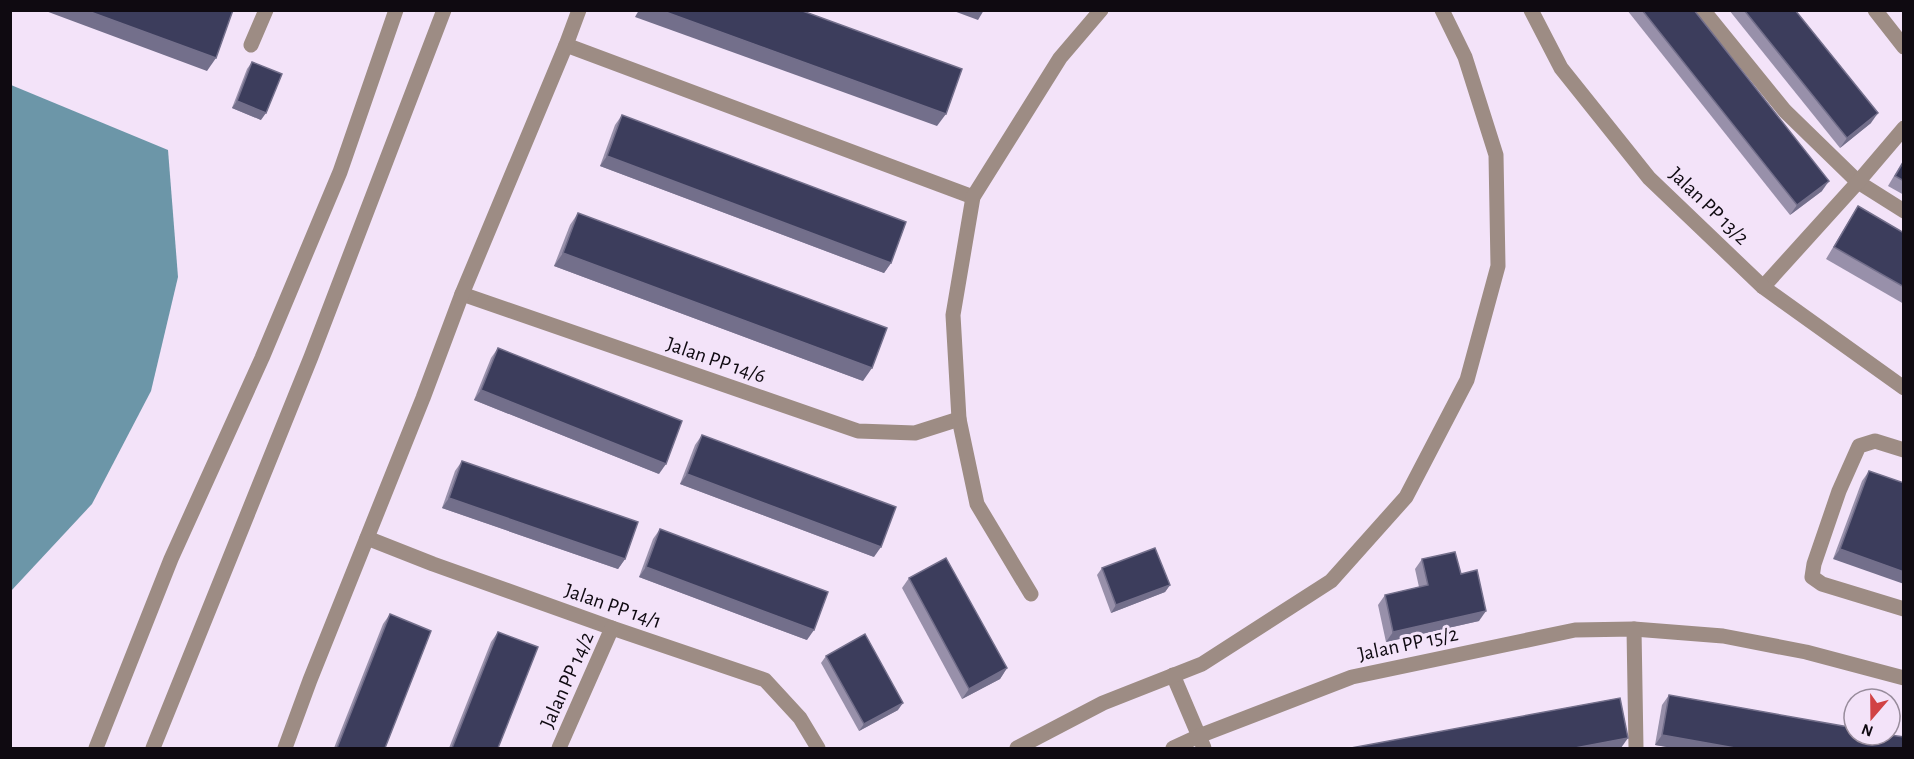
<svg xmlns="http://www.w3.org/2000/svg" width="1914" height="759" viewBox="0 0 1914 759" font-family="'Alegreya Sans',sans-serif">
	<rect width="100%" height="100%" fill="#f3e3f9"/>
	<path fill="#6c96a8" d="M11 85 168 150 178 277 151 391 92 504 11 591Z"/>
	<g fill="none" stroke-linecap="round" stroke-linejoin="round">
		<g stroke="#9d8c84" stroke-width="15">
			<path d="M1703 10 1785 111 1858 182 1904 211"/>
			<path d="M251 45 266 10"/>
			<path d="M1763 287 1858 182 1904 128"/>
			<path d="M1904 450 1875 441 1859 446 1839 491 1814 564 1812 577 1822 584 1904 609"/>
			<path d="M1634 629 1723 636 1806 652 1904 678"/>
		</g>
		<g stroke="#9d8c84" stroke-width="15">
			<path d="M1531 10 1561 68 1649 178 1763 287 1904 388"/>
			<path d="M1875 10 1904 47"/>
			<path d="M566 45 973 197"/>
			<path d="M462 294 858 431 915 433 959 419"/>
			<path d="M367 538 433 564 612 628 765 680 800 718 818 748"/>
			<path d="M1031 594 977 504 959 419 953 315 973 197 1060 58 1101 10"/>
			<path d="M1173 675 1204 748"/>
			<path d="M96 748 171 559 262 358 340 172 396 10"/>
			<path d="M153 748 311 357 444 10"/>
			<path d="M285 748 310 680 423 398 462 294 566 45 579 10"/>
			<path d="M559 748 612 628"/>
			<path d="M1017 748 1103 703 1202 664 1331 581 1406 497 1467 380 1498 266 1496 155 1465 57 1442 10"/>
			<path d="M1173 748 1199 736 1352 677 1575 630 1634 629 1636 748"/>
		</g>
	</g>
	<g fill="#9890aa">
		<path d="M1627 10H1694L1822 191 1790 215Z"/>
		<path d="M1729 10H1795L1871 123 1840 148Z"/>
		<path d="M252 62 261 120 232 108 247 69Z"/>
		<path d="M622 115 891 263 884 273 600 166 615 125Z"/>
		<path d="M1904 159V195L1888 186Z"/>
		<path d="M1858 206 1904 233V304L1826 259 1850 219Z"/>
		<path d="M578 213 863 381 554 266 570 225Z"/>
		<path d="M498 348 659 474 474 400 491 358Z"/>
		<path d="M702 435 874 557 680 484 695 445Z"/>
		<path d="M462 461 625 559 618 569 442 508 455 471Z"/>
		<path d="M1869 471 1904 483 1833 559 1862 481Z"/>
		<path d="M660 529 807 640 639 577 653 539Z"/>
		<path d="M1422 559 1461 574 1479 621 1386 642 1378 605 1385 595 1419 587 1415 569Z"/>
		<path d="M1102 568 1170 585 1165 592 1111 613 1097 575Z"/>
		<path d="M909 578 1007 668 1000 679 962 699 902 588Z"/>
		<path d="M390 614 385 748H334L383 624Z"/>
		<path d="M498 632V748H449L491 642Z"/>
		<path d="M826 656 898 710 859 731 821 663Z"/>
		<path d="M1669 695 1904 748H1673L1655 745 1662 705Z"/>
	</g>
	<g fill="#736f8b">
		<path d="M43 10H85L216 58 207 71Z"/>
		<path d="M639 10H660L946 114 937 126 635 17Z"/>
		<path d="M951 10H984L978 20Z"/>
		<path d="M237 101 266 113 261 120 232 108Z"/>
		<path d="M1878 113 1871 123 1840 148 1847 138Z"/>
		<path d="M607 156 891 263 884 273 600 166Z"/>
		<path d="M1829 181 1822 191 1790 215 1797 205Z"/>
		<path d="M563 253 872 368 863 381 554 266Z"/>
		<path d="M481 390 666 464 659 474 474 400Z"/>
		<path d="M687 474 881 547 874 557 680 484Z"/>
		<path d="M449 498 625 559 618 569 442 508Z"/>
		<path d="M1840 549 1904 572V584L1833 559Z"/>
		<path d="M646 567 814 630 807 640 639 577Z"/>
		<path d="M1170 585 1165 592 1111 613 1116 605Z"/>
		<path d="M1486 611 1479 621 1386 642 1393 632Z"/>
		<path d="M1007 668 1000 679 962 699 969 689Z"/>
		<path d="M903 703 898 710 859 731 864 724Z"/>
		<path d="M1662 735 1735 748H1673L1655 745Z"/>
		<path d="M1628 738 1621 748H1575Z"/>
	</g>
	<g fill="#3c3d5c" stroke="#736f8b" stroke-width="1.5">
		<path d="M85 10H233L216 58Z"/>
		<path d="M660 10H800L962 69 946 114Z"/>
		<path d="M1642 10H1694L1829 181 1797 205Z"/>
		<path d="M1744 10H1795L1878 113 1847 138Z"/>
		<path d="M252 62 282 74 266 113 237 101Z"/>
		<path d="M622 115 906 222 891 263 607 156Z"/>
		<path d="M1904 161V181L1895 176Z"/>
		<path d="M1858 206 1904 233V287L1834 247Z"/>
		<path d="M578 213 887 328 872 368 563 253Z"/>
		<path d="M498 348 682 421 666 464 481 390Z"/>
		<path d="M702 435 896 507 881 547 687 474Z"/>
		<path d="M462 461 638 522 625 559 449 498Z"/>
		<path d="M1869 471 1904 483V572L1840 549Z"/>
		<path d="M660 529 828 592 814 630 646 567Z"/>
		<path d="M1155 548 1170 585 1116 605 1102 568Z"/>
		<path d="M1455 552 1461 574 1477 570 1486 611 1393 632 1385 595 1428 585 1422 559Z"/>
		<path d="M946 558 1007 668 969 689 909 578Z"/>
		<path d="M390 614 431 631 385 748H337Z"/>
		<path d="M498 632 538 647 498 748H452Z"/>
		<path d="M865 634 903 703 864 724 826 656Z"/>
		<path d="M1669 695 1854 728V735H1890L1904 737V748H1735L1662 735Z"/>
		<path d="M1620 698 1628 738 1575 748H1351Z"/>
	</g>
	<g text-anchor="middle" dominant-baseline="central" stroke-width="6" stroke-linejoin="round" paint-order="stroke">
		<g font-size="21" fill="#0f0a11" stroke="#f3e3f9">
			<text transform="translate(1709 206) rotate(44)">Jalan PP 13/2</text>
			<text transform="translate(716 360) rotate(19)">Jalan PP 14/6</text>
			<text transform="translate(613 606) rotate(19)">Jalan PP 14/1</text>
			<text transform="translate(1408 644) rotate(-12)">Jalan PP 15/2</text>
			<text transform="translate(567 680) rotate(-66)">Jalan PP 14/2</text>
		</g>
	</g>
	<rect width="1914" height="759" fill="none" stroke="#0f0a11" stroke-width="24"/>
	<g transform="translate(1872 717) rotate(200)"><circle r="28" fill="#f3e3f9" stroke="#988c9c" stroke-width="1.5"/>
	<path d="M0-4.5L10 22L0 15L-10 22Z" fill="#d14244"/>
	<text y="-9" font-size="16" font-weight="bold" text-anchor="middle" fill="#0f0a11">N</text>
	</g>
</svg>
